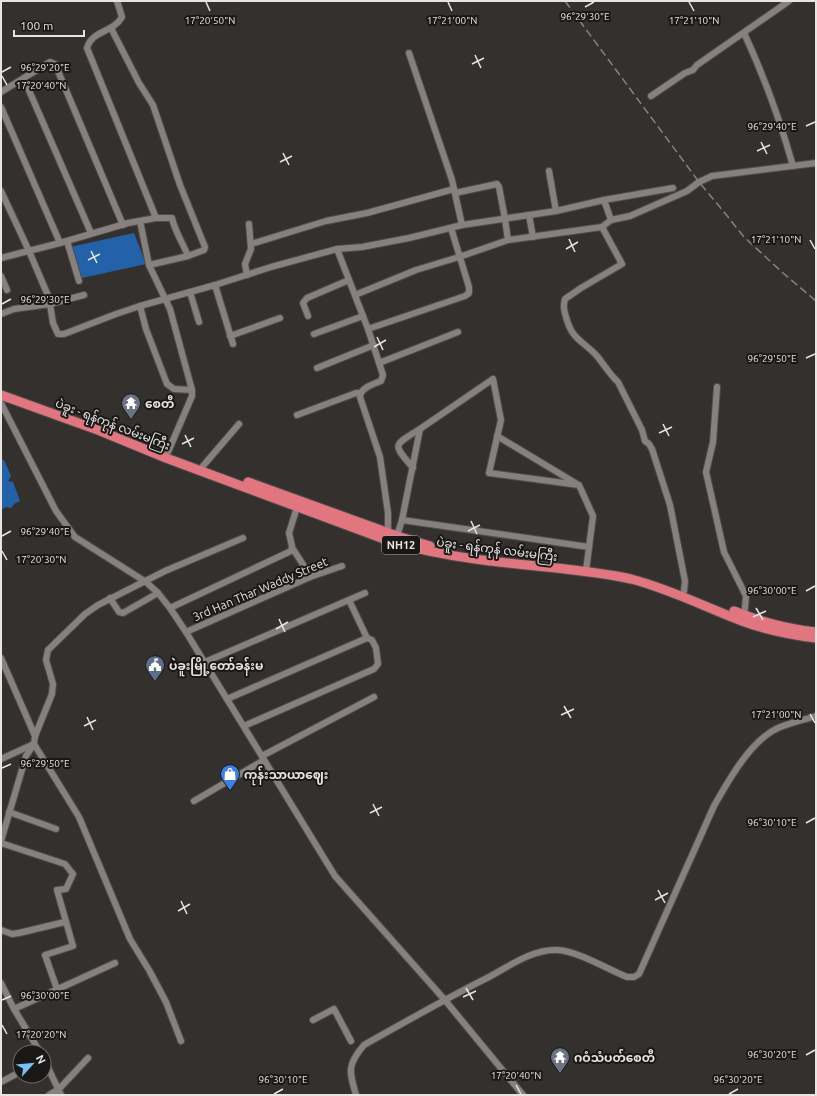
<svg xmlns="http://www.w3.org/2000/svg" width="817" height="1096" viewBox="0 0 817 1096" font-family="Ubuntu,'Noto Sans Myanmar',sans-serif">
	<rect width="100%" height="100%" fill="#34302d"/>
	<g fill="#2362a8">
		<path d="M134 233 146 264 82 278 70 247Z"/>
		<path d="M1 459 4 460 11 476 8 481 13 482 20 501 14 504 11 508 6 507 1 510Z"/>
	</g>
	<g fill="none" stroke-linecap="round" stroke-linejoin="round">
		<defs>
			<g id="minor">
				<path d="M111 28 139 83 153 105 180 185 205 247 204 250 188 256"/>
				<path d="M744 33C764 76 780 120 793 166"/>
				<path d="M409 53 452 180 462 225"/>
				<path d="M24 79 91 233"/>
				<path d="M1 92 50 62 55 64 123 225"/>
				<path d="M651 96 685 73 693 70 697 65 789 1"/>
				<path d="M1 107 60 243"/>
				<path d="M549 171 556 211"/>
				<path d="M1 191 29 251 49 298 53 323 58 334H64L116 314 140 306 215 285 271 267 337 249 362 247 409 238 462 225 556 211 604 200 673 188"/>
				<path d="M455 193 497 184 499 187 505 219 508 240"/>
				<path d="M604 200 611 220"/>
				<path d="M529 215 533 237"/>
				<path d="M140 221 149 265 170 309 192 390V396L168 452"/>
				<path d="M602 227 622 264 581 288 565 299C563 306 564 310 566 317 572 340 582 340 596 355 604 364 609 374 618 382L642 430 645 441 649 444 652 449 670 505 685 581 684 591"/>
				<path d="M67 241 79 281"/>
				<path d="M251 244 326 221 367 213 454 189"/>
				<path d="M337 249 368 329 383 375 381 381C373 384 360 388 360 397L380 457 388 513V535"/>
				<path d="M1 258 60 243 128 223 156 218 87 48C92 30 113 33 122 17L117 1"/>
				<path d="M149 265 188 256C183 243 175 232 172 218H156"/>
				<path d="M247 275 245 264 251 249 249 224"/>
				<path d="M1 276 7 290"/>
				<path d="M215 285 233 344"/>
				<path d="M190 292 199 322"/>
				<path d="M355 295 416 270 459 257 508 240 602 227 611 220 630 216 687 191 699 182 712 176 816 163"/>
				<path d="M140 306 146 329 167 384 174 389 192 390"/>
				<path d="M1 314 14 309 50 304 84 295"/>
				<path d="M308 316 303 303 307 298 349 280"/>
				<path d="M368 329 465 296 469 293V287L451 228"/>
				<path d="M314 334 363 316"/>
				<path d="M230 336 280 318"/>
				<path d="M379 363 458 332"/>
				<path d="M317 368 374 345"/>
				<path d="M717 387 713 442 706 472 724 552 746 596 744 618"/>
				<path d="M1 403 56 511 75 537 146 582 158 593 170 608 186 632 335 876 444 999 523 1095"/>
				<path d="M297 415 356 393H360"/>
				<path d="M497 436 577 484"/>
				<path d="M203 466 239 424"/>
				<path d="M413 468C392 443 393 446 420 429"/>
				<path d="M402 520 589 547"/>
				<path d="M397 536 402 520 420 429 493 379 501 420 489 473 579 485 593 516 586 571"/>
				<path d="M293 549 302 563 310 577"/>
				<path d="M110 598 119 612 123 613 158 593"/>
				<path d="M349 600 367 638"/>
				<path d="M170 608 291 551 292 546 289 533 298 504"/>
				<path d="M186 632 310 577 342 566"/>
				<path d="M1 658 35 736"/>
				<path d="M205 662 365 593"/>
				<path d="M227 699 367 638 372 640 376 648 378 664 374 669 244 726"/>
				<path d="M262 756 374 697"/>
				<path d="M1 759 34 744 79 817 130 939 149 970 166 1002 181 1041"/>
				<path d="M194 801 264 760"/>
				<path d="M9 812 56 829"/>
				<path d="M1 841 26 756 34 744 35 736 52 694 53 684 46 660 48 650 85 614 98 605 165 571 243 538"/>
				<path d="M1 843 65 864 73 874 66 889 57 890 73 946 45 955 57 989"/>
				<path d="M1 930 12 934 19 933 65 922"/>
				<path d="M1 983 14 1009 40 1052"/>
				<path d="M14 1009 115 963"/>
				<path d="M313 1020 334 1009 351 1041"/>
				<path d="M44 1059 61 1095"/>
				<path d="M1 1082 20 1072"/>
				<path d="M49 1095 59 1089 88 1058"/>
				<path d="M356 1095C349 1071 347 1065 364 1045 405 1022 445 999 487 978 508 967 532 949 557 950 578 951 607 969 627 977H634L639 974 714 806C728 781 751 740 778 728 790 723 803 720 816 716"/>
			</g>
			<g id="highway">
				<path d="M1 395 98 430 166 458 395 543C446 557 495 562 547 567 575 570 604 573 631 579 670 589 705 607 742 621 766 630 791 635 816 638"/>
				<path d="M248 482 397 536 430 546"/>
				<path d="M734 611C761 622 788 629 816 632"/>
			</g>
		</defs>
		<use href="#minor" stroke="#514d4a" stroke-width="8"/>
		<use href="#highway" stroke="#514d4a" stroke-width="11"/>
		<use href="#minor" stroke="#86817e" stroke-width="6"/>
		<use href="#highway" stroke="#e17580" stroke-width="9"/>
		<path stroke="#868280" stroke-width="1.5" stroke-dasharray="8 4" stroke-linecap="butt" d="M565 1 699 182 724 212 744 237 783 273 816 301"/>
	</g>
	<path fill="none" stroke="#e7e4e2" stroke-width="1.5" d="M206 2 210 11M448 2 452 11M689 2 694 11M585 7 594 2M475 55 481 68M472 64 484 58M2 72 11 67M2 76 7 85M806 126 815 122M761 142 767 154M757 151 770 145M283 153 289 165M280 162 292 156M569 239 575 252M810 240 815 249M566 249 578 242M91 251 97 263M88 260 100 254M2 304 11 299M377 337 383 350M374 347 386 340M806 358 815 354M663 424 669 436M659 433 672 427M185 435 191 447M182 444 194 438M471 521 477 534M468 531 480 525M2 536 11 531M2 551 7 560M806 591 815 586M756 608 763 620M753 617 766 611M279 619 285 632M276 629 288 622M564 706 571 718M810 714 815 723M561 715 574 709M87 717 93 730M84 726 96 720M2 768 11 764M373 804 379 816M370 813 382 807M806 823 815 818M658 890 665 903M655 900 668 893M181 901 187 914M178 911 190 904M466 988 473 1000M463 997 476 991M2 1000 11 996M2 1025 7 1034M806 1055 815 1050M516 1085 521 1094M274 1094 283 1089M729 1094 738 1089"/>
	<defs>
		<symbol id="temple-pin" viewBox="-11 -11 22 30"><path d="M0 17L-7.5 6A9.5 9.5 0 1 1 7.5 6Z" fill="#6b7280" stroke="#1a1817"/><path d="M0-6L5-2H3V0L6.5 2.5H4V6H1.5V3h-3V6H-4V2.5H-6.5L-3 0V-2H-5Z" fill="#fff"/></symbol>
		<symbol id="civic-pin" viewBox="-11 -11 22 30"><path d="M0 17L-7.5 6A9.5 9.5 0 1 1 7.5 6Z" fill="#5c6f8a" stroke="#1a1817"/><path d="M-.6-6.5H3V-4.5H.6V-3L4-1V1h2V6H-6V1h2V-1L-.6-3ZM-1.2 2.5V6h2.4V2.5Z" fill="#fff"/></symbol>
		<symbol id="shop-pin" viewBox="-11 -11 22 30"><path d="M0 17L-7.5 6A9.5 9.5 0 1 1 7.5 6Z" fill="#3f7fe0" stroke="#1a1817"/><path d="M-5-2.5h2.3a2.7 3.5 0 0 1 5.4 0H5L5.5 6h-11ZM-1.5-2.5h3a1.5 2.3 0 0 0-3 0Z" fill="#fff"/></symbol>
	</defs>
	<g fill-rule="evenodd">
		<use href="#temple-pin" x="120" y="392" width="22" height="30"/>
		<use href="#civic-pin" x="144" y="654" width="22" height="30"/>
		<use href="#shop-pin" x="219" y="763" width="22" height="30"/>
		<use href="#temple-pin" x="549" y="1046" width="22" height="30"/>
	</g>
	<g text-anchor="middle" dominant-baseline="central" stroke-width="4" stroke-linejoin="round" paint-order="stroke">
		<rect fill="#1a1817" stroke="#aaa7a5" stroke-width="1" x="382" y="536" width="38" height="18" rx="3"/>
		<g font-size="11" font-weight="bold" fill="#e7e4e2">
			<text x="401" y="545">NH12</text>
		</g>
		<g font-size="12" font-weight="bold" fill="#e7e4e2" stroke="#1a1817" text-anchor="start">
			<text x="145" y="403">စေတီ</text>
			<text x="169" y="665">ပဲခူးမြို့တော်ခန်းမ</text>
			<text x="244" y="774">ကုန်းသာယာဈေး</text>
			<text x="574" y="1057">ဂဝံသံပတ်စေတီ</text>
		</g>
		<g font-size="12" fill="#e7e4e2" stroke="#1a1817">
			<text transform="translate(113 424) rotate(21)">ပဲခူး - ရန်ကုန် လမ်းမကြီး</text>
			<text transform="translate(497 549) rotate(7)">ပဲခူး - ရန်ကုန် လမ်းမကြီး</text>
			<text transform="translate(260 589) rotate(-23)">3rd Han Thar Waddy Street</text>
		</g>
	</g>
	<g font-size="10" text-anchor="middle" fill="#e7e4e2" stroke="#1a1817" stroke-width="4" stroke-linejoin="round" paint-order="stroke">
		<text x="585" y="20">96°29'30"E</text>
		<text x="210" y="24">17°20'50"N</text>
		<text x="452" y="24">17°21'00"N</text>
		<text x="694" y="24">17°21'10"N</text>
		<text x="45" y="71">96°29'20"E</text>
		<text x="41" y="89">17°20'40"N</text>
		<text x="772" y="130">96°29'40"E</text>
		<text x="776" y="243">17°21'10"N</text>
		<text x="45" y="303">96°29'30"E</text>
		<text x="772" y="362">96°29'50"E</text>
		<text x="45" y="535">96°29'40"E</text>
		<text x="41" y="563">17°20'30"N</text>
		<text x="772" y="594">96°30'00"E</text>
		<text x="776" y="718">17°21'00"N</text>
		<text x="45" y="767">96°29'50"E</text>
		<text x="772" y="826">96°30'10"E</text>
		<text x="45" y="999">96°30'00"E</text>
		<text x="41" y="1038">17°20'20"N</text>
		<text x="772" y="1058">96°30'20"E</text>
		<text x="516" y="1079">17°20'40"N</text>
		<text x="283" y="1083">96°30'10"E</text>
		<text x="738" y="1083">96°30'20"E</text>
	</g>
	<rect width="817" height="1096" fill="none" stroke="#e7e4e2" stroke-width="4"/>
	<g transform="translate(32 1064) rotate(63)"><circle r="19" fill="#1a1817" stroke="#6c6a68"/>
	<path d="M0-3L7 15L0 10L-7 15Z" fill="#75c0f6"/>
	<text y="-6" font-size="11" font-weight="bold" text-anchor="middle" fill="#e7e4e2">N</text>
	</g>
	<path d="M14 30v6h70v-6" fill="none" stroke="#e7e4e2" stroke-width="2"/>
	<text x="20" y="30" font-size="12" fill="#e7e4e2" stroke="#1a1817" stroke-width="3" paint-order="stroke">100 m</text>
</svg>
